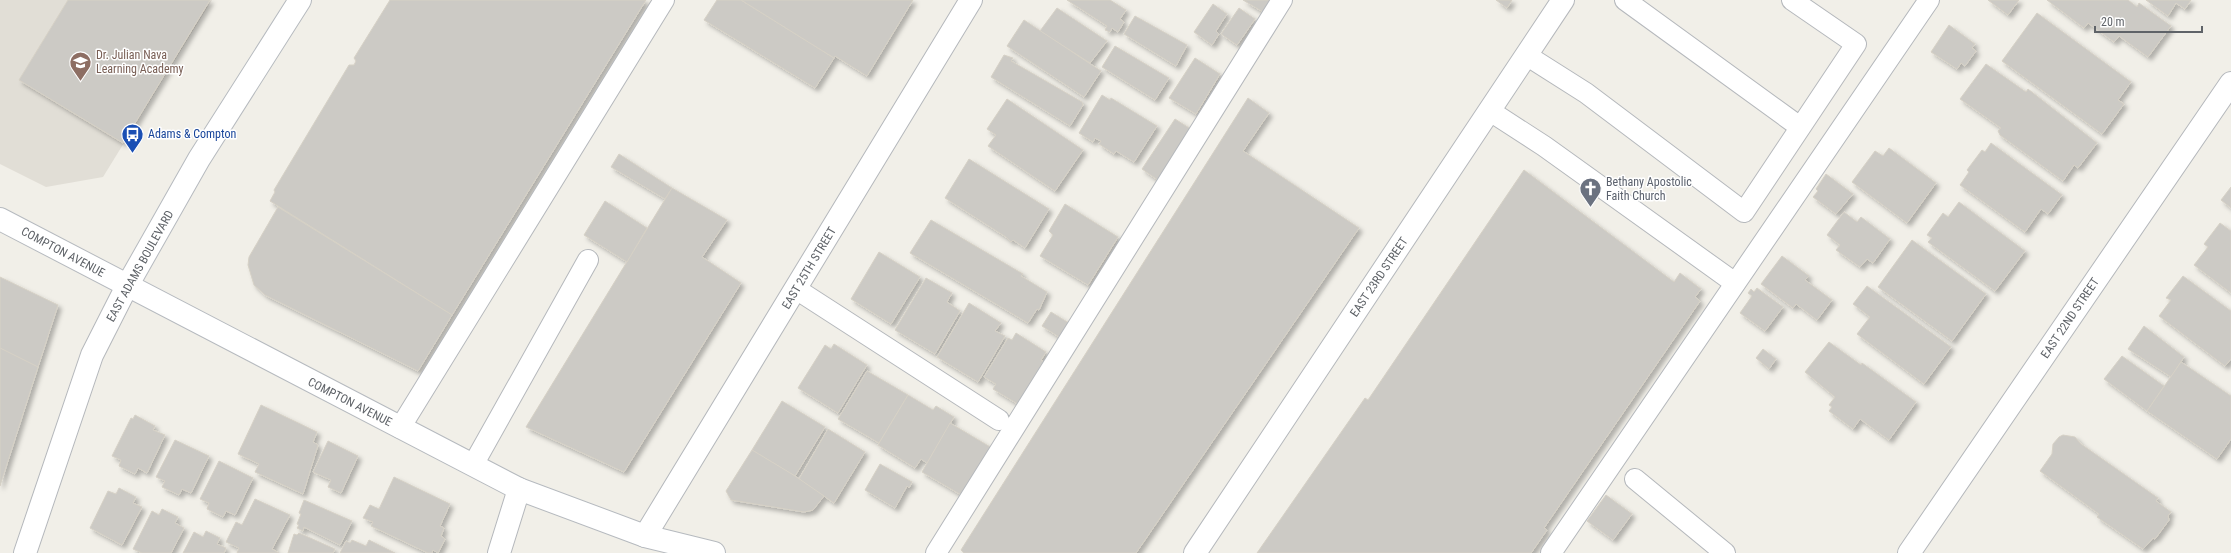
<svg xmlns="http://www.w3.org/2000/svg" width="2231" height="553" viewBox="0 0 2231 553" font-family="'Roboto Condensed',sans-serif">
	<defs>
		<filter id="shadow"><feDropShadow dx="3.5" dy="3.5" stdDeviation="2" flood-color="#0004"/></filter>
	</defs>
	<rect width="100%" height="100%" fill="#f1efe8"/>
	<path fill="#e1ded6" d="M0 0H212L103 177 46 187 0 164Z"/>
	<g fill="#cccac5" stroke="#d6d1c6" filter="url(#shadow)">
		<path d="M68 0H210L123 143 19 80Z"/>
		<path d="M390 0H646L452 315 270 201 275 192 274 190 349 65H354L356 61 354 58Z"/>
		<path d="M717 0H741L834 58 815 88 704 20Z"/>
		<path d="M741 0H913L867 76 835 56 834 58Z"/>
		<path d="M1067 0H1110L1126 10 1120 19 1124 22 1118 32 1112 28 1110 32 1105 30 1107 26Z"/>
		<path d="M1243 0H1270L1263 12Z"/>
		<path d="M1496 0H1512L1507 8Z"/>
		<path d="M1988 0H2019L2008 15Z"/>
		<path d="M2047 0H2128L2137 7 2139 3 2171 26 2148 57 2119 36 2114 42 2088 23 2084 28Z"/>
		<path d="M2146 0H2191L2185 9 2176 3 2168 16Z"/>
		<path d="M1213 4 1227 14 1216 31 1219 34 1212 45 1194 32Z"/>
		<path d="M1057 8 1107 41 1090 63 1040 31Z"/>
		<path d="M1239 8 1255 19 1237 45 1221 34Z"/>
		<path d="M2037 13 2131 82 2118 100 2124 104 2102 134 2002 61Z"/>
		<path d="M1135 16 1187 45 1176 66 1124 34Z"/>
		<path d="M1024 20 1101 71 1084 97 1007 46Z"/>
		<path d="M1949 25 1975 44 1972 48 1976 51 1965 66 1961 63 1957 69 1931 52Z"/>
		<path d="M1115 46 1169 78 1155 100 1102 67Z"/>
		<path d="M1004 55 1013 58 1011 61 1082 102 1083 105 1070 126 991 77Z"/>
		<path d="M1195 58 1220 74 1196 114 1169 98Z"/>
		<path d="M1986 64 2026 92 2028 89 2097 143 2078 168 2074 165 2063 181 2000 135 1998 131 2001 128 1960 99Z"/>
		<path d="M1102 95 1110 100 1111 98 1157 126 1134 162 1116 151 1114 154 1099 144 1101 141 1095 138 1093 142 1079 133Z"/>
		<path d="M1248 98 1269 113 1243 151 1359 228 1136 553H964L961 550Z"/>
		<path d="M1007 99 1083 150 1055 191 988 146 996 135 987 129Z"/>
		<path d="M1175 119 1194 131 1162 183 1142 169Z"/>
		<path d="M1991 143 2062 195 2048 214 2041 209 2025 232 1960 185 1969 172 1967 170 1982 150 1985 152Z"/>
		<path d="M1889 148 1936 183 1907 223 1852 182 1875 151 1883 156Z"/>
		<path d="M619 154 672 188 665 199 611 167Z"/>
		<path d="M969 159 1049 209 1025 248 1013 240 1011 242 1006 237 945 198Z"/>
		<path d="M1524 170 1674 282 1680 273 1701 289 1695 297 1700 301 1544 528 1547 530 1531 553H1257L1365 398 1368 400Z"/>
		<path d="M1826 174 1853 194 1836 214 1813 197 1818 191 1816 189Z"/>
		<path d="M2231 187V208L2221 200Z"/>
		<path d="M672 188 727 220 702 257 741 283 624 472 526 427Z"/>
		<path d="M605 201 647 228 627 262 584 235Z"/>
		<path d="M1959 202 2025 251 1995 291 1928 242 1932 238 1927 235 1943 213 1948 217Z"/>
		<path d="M1065 204 1118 237 1088 285 1040 256 1053 235 1049 231Z"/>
		<path d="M278 207 452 315 418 371 265 295 254 285 248 265 249 257Z"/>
		<path d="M1844 212 1857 222 1861 217 1890 239 1873 263 1867 259 1860 267 1836 250 1840 245 1827 235Z"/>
		<path d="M931 220 1023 274 1021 276 1047 292 1039 310 1037 309 1028 323 910 253Z"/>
		<path d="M2220 223 2231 231V293L2194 265 2208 247 2204 244Z"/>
		<path d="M1912 240 1986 294 1952 341 1878 287Z"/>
		<path d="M879 252 920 277 891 324 851 299Z"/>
		<path d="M1782 256 1809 276 1805 280 1832 300 1817 320 1796 304 1793 308 1761 284Z"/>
		<path d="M2183 276 2231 311V359L2225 366 2159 316 2171 300 2166 298Z"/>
		<path d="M0 277 58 305 38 367 0 348Z"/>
		<path d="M926 278 952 293 947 302 960 311 935 354 895 330Z"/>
		<path d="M1867 286 1951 347 1924 384 1857 334 1870 317 1853 304Z"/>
		<path d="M1757 288 1783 307 1765 331 1740 313 1752 296 1748 293 1751 289 1754 292Z"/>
		<path d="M969 303 1001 323 995 331 1005 336 978 382 937 357Z"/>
		<path d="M1051 312 1069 323 1059 337 1042 326Z"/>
		<path d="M2144 326 2184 357 2171 377 2128 349Z"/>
		<path d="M1016 333 1046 352 1041 360 1047 364 1021 406 993 389 996 384 984 377 1008 338 1012 340Z"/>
		<path d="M1829 342 1861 365 1862 363 1916 402 1889 440 1860 419 1853 429 1829 411 1832 407 1829 405 1835 397 1805 372Z"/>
		<path d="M834 344 867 365 838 413 798 388 825 345 831 349Z"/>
		<path d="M0 348 38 367 0 486Z"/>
		<path d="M1763 349 1776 359 1769 369 1756 358Z"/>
		<path d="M2122 356 2164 386 2147 411 2104 379Z"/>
		<path d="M2181 362 2231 396V439L2217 459 2147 411Z"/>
		<path d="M867 371 908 395 879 443 838 419Z"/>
		<path d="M908 395 933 410 936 406 954 417 927 463 921 459 915 468 878 445Z"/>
		<path d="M782 401 825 427 795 476 752 450Z"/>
		<path d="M261 405 317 432 313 442 318 445 303 494 255 472 259 464 238 454Z"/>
		<path d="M135 415 155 426 153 430 165 435 147 473 138 468 135 474 119 466 121 460 112 456 131 418 133 419Z"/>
		<path d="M950 423 992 448 963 496 922 472Z"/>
		<path d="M828 429 865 452 834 503 799 479Z"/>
		<path d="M2063 435 2075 437 2081 444 2158 498 2156 501 2171 512 2168 516 2169 520 2155 539 2153 538 2143 549 2097 517 2099 514 2040 471 2052 454 2053 444 2059 437Z"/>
		<path d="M175 440 209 456 191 493 182 489 179 495 162 487 165 481 156 477Z"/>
		<path d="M328 441 358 456 341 493 328 487 331 480 313 472Z"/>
		<path d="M752 450 795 476 824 496 813 510 804 512 731 500 726 491Z"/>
		<path d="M219 461 253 478 235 515 226 511 223 517 207 509 209 503 200 499Z"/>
		<path d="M880 464 912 482 909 488 907 486 895 508 865 490Z"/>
		<path d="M394 477 450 504 440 526 444 528 441 536 445 539 438 553 433 550 432 553H428L371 526 373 522 363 518 370 505 379 509Z"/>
		<path d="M119 488 136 497 133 503 142 507 122 545 90 528 108 491 116 494Z"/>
		<path d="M1606 495 1632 514 1613 540 1587 521Z"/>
		<path d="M255 499 290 515 272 549 279 553H237L239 548 226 542 236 522 242 525Z"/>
		<path d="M304 500 352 521 340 545 304 527 303 531 297 528 299 525 297 524 301 514 299 513Z"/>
		<path d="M162 509 178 517 175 523 184 528 171 553H142L133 549 152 511 159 515Z"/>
		<path d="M206 531 220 538 217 544 226 548 224 553H183L194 532 203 537Z"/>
		<path d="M299 533 335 549 333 553H288L294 534 297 535Z"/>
		<path d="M352 540 366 546 369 540 395 553H340L346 541 350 543Z"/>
	</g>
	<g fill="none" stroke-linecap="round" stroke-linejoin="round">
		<defs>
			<g id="lane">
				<path d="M1625 0 1800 127"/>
				<path d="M1526 55 1586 93 1744 212 1856 44 1792 0"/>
				<path d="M1490 111 1544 146 1735 283"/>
				<path d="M796 289 999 420"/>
				<path d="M400 428 664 0"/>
				<path d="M473 465 588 260"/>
				<path d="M1635 479 1725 553"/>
				<path d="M936 553 1282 0"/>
				<path d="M1551 553 1929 0"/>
			</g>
			<g id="street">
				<path d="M645 536 971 0"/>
				<path d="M25 553 92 355 127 286"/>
				<path d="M499 553 519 489"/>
				<path d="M1195 553 1563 0"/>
				<path d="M1909 553 2231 83"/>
			</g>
			<g id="secondary">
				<path d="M0 219 519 489 645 536 714 553"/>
				<path d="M127 286 199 159 300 0"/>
			</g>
		</defs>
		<use href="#lane" stroke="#b5b8bc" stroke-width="22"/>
		<use href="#street" stroke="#b5b8bc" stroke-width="24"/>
		<use href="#secondary" stroke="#b6babf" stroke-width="24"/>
		<use href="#lane" stroke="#fff" stroke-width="20"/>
		<use href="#street" stroke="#fff" stroke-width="22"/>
		<use href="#secondary" stroke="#fff" stroke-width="22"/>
	</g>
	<defs>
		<symbol id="school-pin" viewBox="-11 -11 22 30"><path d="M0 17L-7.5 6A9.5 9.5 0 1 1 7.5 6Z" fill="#8d6e63" stroke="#fff"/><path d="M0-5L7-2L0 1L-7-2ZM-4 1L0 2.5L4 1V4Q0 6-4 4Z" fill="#fff"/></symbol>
		<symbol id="bus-pin" viewBox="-11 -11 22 30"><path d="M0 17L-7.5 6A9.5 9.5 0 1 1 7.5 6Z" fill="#1a4fb4" stroke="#fff"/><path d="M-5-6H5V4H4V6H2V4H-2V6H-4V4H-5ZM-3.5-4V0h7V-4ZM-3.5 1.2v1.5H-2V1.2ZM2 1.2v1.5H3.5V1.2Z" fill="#fff"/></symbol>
		<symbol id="church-pin" viewBox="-11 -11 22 30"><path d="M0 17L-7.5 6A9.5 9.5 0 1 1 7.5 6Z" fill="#6b7280" stroke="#fff"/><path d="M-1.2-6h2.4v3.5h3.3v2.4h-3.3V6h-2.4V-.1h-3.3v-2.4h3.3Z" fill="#fff"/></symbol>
	</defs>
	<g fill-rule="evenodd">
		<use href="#school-pin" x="68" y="50" width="25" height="34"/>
		<use href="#bus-pin" x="120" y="122" width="25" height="34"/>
		<use href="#church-pin" x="1578" y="176" width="25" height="34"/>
	</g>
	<g text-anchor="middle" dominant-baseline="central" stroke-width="3" stroke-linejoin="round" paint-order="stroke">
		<g font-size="12" fill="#785e54" stroke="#fff" text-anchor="start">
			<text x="96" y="55">Dr. Julian Nava<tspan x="96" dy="14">Learning Academy</tspan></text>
		</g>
		<g font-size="12" fill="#164399" stroke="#fff" text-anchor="start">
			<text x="148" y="134">Adams &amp; Compton</text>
		</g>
		<g font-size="12" fill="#5b616d" stroke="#fff" text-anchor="start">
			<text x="1606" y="182">Bethany Apostolic<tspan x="1606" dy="14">Faith Church</tspan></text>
		</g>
		<g font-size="12" fill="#5f6368" stroke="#fff">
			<text transform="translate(63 252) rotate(28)">COMPTON AVENUE</text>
			<text transform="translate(140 266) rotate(-61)">EAST ADAMS BOULEVARD</text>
			<text transform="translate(809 268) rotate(-59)">EAST 25TH STREET</text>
			<text transform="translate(1379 277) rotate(-56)">EAST 23RD STREET</text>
			<text transform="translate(2070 318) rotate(-56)">EAST 22ND STREET</text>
			<text transform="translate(350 402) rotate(27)">COMPTON AVENUE</text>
		</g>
	</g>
	<path d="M2095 26v6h107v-6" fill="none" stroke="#5f6368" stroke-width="2"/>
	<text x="2101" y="26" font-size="12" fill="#5f6368" stroke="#ffffff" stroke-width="3" paint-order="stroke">20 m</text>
</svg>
